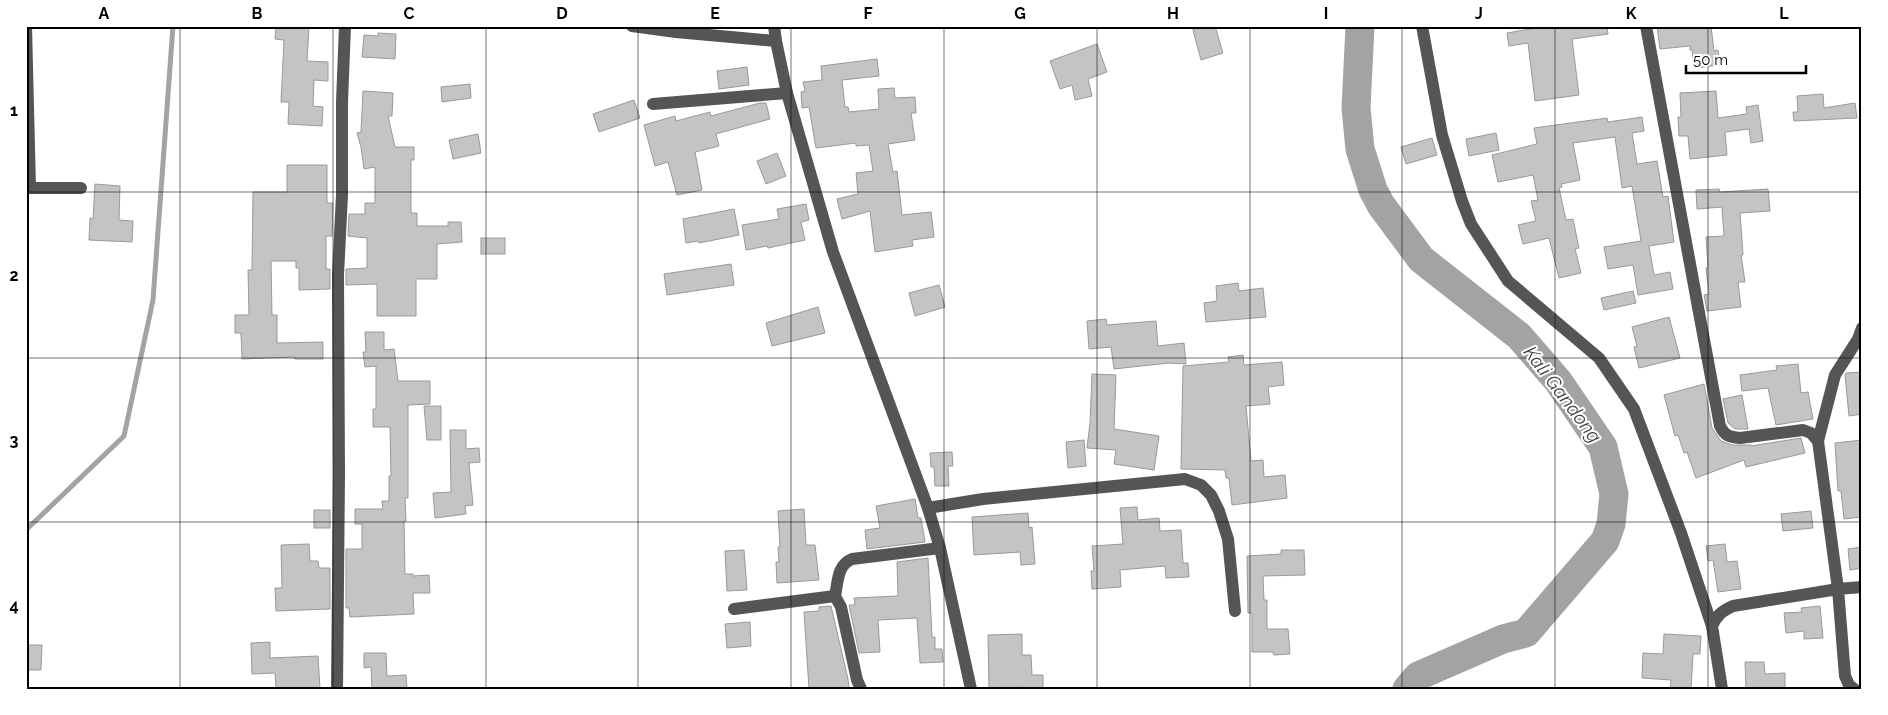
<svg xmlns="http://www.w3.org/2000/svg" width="1888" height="715" viewBox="0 0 1888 715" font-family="Raleway,sans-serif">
	<rect width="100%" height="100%" fill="#fff"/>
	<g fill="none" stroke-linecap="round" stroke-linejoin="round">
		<path stroke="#a3a3a3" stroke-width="5" d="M26 530 124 436 153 300 173 26"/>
		<path stroke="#a3a3a3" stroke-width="29" d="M1360 26 1356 108 1360 149 1373 190 1381 205 1421 259 1519 336 1558 381 1603 447 1614 494 1611 524 1605 541 1526 633 1503 639 1418 676 1407 689"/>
	</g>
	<g fill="#c4c4c4" stroke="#999">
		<path d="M276 26H309L307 61 328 62V81L314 80 313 106 323 107 322 126 288 124 289 102H281L284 40 275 39Z"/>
		<path d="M1192 26H1215L1223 53 1201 60Z"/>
		<path d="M1535 26H1607L1608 34 1572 39 1579 95 1535 101 1528 43 1509 46 1507 33 1536 28Z"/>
		<path d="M1657 26H1711L1714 51 1718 50 1720 65 1694 68 1692 50H1690V46L1660 49Z"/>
		<path d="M378 33 396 34 395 59 362 57 364 35 378 36Z"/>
		<path d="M1097 44 1107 72 1088 79 1092 96 1075 100 1072 85 1060 89 1050 61Z"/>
		<path d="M877 59 879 76 842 80 845 107H848L849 112 879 109 878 89 894 88 895 98 915 97 916 113H911L915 140 888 144 893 172 897 171 902 215 931 212 934 237 912 240 913 246 875 252 870 211 842 219 837 199 858 194 856 173 873 171 869 145 856 146V143L816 148 809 107 802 108 801 92 805 91 803 82 822 80 821 66Z"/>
		<path d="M747 67 749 85 719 89 717 71Z"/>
		<path d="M470 84 471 98 442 102 441 87Z"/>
		<path d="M363 91 393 93 392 116H388L395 147H414V160H411V213H417V226H448V222H461L462 242 437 244V279H416V316H377V284L346 285V269L367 268V238L348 236 349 214H365V203H375V167L364 169 361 147 357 133 361 132Z"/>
		<path d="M1716 91 1718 118 1747 114 1746 107 1758 105 1763 141 1751 143 1749 129 1725 132 1727 155 1690 159 1688 136H1679L1678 117H1681L1680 93Z"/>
		<path d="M1823 94 1824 108 1855 103 1857 118 1794 121 1793 112H1798L1797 96Z"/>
		<path d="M634 100 640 118 599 132 593 114Z"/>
		<path d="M760 103H766L770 119 716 134 719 146 695 152 702 190 677 195 668 162 655 166 644 125 675 116 676 121 710 112 711 116Z"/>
		<path d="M1642 117 1644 131 1632 133 1637 164 1657 161 1663 197 1668 196 1674 242 1649 246 1654 275 1670 272 1673 289 1638 295 1633 265 1608 269 1604 247 1641 241 1632 186 1622 188 1615 137 1573 143 1580 180 1561 184 1562 187 1559 188 1566 220 1573 219 1579 248 1575 249 1581 273 1559 278 1549 238 1523 244 1518 225 1536 221 1531 201 1538 200 1533 175 1498 182 1492 155 1537 144 1534 128 1607 118 1608 122Z"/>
		<path d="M1496 133 1499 150 1469 156 1466 139Z"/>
		<path d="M478 134 481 153 453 159 449 140Z"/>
		<path d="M1432 138 1437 155 1406 164 1401 147Z"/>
		<path d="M777 153 786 176 766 184 757 161Z"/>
		<path d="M287 165H327V203H333L332 236H326V269H330V289L299 290V268H296V261H271L272 315H277V343L323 342V359H295L294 357 242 359 241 333H235V315H249L248 270H252L253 192H287Z"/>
		<path d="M95 184 120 186 119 220 133 221 132 242 89 240 90 218 93 219Z"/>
		<path d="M1719 189 1720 192 1768 189 1770 211 1740 213 1743 255H1741L1745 282H1738L1741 307 1707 311 1704 295 1709 294 1706 268 1708 267 1706 237 1724 236 1722 207 1697 209 1696 190Z"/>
		<path d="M806 204 809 220 801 222 805 240 768 248 767 246 746 250 742 225 779 219 777 209Z"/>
		<path d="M734 209 739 235 699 243 698 241 686 243 683 219Z"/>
		<rect x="481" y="238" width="24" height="16"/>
		<path d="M731 264 734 285 667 295 664 274Z"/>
		<path d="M1238 283 1239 291 1263 288 1266 317 1206 322 1204 303 1217 301 1216 286Z"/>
		<path d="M939 285 945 307 915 316 909 293Z"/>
		<path d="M1633 291 1636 303 1604 310 1601 298Z"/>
		<path d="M818 307 825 333 772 346 766 323Z"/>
		<path d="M1669 317 1680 358 1639 368 1634 347 1637 346 1632 327Z"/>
		<path d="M1106 319 1107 325 1156 321 1158 346 1184 343 1186 364 1169 363 1114 369 1111 347 1089 349 1087 321Z"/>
		<path d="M365 332H384V350L394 349 398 381H430V404L408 405V498H405L406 521H404L405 574H413V576L429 575 430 593H413L414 614 350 617 349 608H346V549H362V524H355V509H383L382 501H389V476H391L390 427H373V409H376V366L365 367 363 352H366Z"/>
		<path d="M1243 355 1244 365 1282 362 1284 385 1268 387 1270 404 1246 406 1251 461 1263 460 1264 477 1285 475 1287 498 1232 505 1229 478H1226L1225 470 1181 469 1183 366 1229 362 1228 357Z"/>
		<path d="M1798 364 1801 393 1808 392 1813 419 1776 425 1768 388 1742 391 1740 375 1777 370 1776 366Z"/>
		<path d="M1862 372V414L1849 416 1845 375 1846 373Z"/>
		<path d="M1092 374 1116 375 1114 429 1159 436 1154 470 1114 464 1116 450 1087 448 1090 423Z"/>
		<path d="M1704 384 1712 428 1721 441 1732 445H1751V446L1801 438 1805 453 1746 467 1744 460 1696 478 1687 452 1684 453 1678 435 1675 436 1664 395Z"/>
		<path d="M1742 395 1748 429H1735L1728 423 1723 399Z"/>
		<path d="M424 406H441V440H427Z"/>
		<path d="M450 430H466V449L479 448 480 462 469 463 473 505 465 506 466 514 435 518 433 493 451 492Z"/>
		<path d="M1084 440 1086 466 1068 468 1066 442Z"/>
		<path d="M1862 440V517L1844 519 1841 491H1838L1835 443Z"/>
		<path d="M952 452 953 466H948L949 486H935L934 467H931L930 453Z"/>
		<path d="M915 499 918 518H921L925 542 867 549 865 530 880 528 876 506Z"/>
		<path d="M1137 507 1138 520 1159 518 1160 531 1181 530 1183 563H1188L1189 577 1166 578 1165 566 1120 570 1121 587 1092 589 1091 571H1094L1092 546 1123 544 1120 508Z"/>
		<path d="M804 509 806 545H815L819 580 777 583 776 562H779L778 547H780L778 511Z"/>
		<rect x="314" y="510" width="16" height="18"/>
		<path d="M1811 511 1813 528 1783 531 1781 514Z"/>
		<path d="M1028 513 1029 528 1032 527 1035 564 1021 565 1020 552 974 555 972 517Z"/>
		<path d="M309 544 310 561H318L319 568H330V609L276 611 275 588H282L281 545Z"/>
		<path d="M1725 544 1727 562 1737 561 1741 589 1718 592 1713 560 1708 561 1706 546Z"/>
		<path d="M1862 547V568L1850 570 1848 549Z"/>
		<path d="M744 550 747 590 727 591 725 551Z"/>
		<path d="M1281 550H1304L1305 575 1263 576 1264 600H1267V629H1288L1290 654 1274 655 1273 652H1252V613H1248L1247 556 1281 554Z"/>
		<path d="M928 558 932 637H935V649H942L943 662 920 663 917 618 878 620 880 652 859 653 849 605H855L854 598 898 596 897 562Z"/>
		<path d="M831 606 848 679 849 689H809L804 612 819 611V607Z"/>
		<path d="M1820 606 1823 638 1804 639V631L1786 633 1784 613 1802 612 1801 608Z"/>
		<path d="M750 622 751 646 727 648 725 624Z"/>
		<path d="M1022 634V655H1031L1032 675H1043V688L1022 689V687L989 688 988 635Z"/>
		<path d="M1664 634 1701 636 1700 654H1693L1691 689H1670L1671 680 1642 678 1643 653 1663 654Z"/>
		<path d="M270 642V658L318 656 320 689H276L275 673 252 674 251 643Z"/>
		<path d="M26 645H42L41 670H26Z"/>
		<path d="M364 653H386L387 676 406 675 407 688 372 689 371 667 364 668Z"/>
		<path d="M1745 662H1764L1765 674 1785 673V689H1746Z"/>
	</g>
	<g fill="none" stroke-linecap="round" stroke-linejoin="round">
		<g stroke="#555" stroke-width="12">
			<path d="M26 26 30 188"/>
			<path d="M632 26 676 32 776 41"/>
			<path d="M774 26 776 41 787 93 833 252 928 508 940 548 971 689"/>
			<path d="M1422 26 1442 135 1462 201 1471 224 1508 281 1599 358 1634 409 1681 533 1712 626"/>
			<path d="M1646 26 1720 426C1725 436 1729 437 1740 438L1803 430 1811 433 1818 441 1838 589 1733 606C1722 611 1717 615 1712 626L1722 689"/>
			<path d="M653 104 787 93"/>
			<path d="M26 188H81"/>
			<path d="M1818 441 1835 375 1858 339 1862 328"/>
			<path d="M928 508 983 499 1155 482 1185 479 1201 485 1211 495 1219 511 1228 539 1235 611"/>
			<path d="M835 596C838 582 837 565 852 559L940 548"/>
			<path d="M734 609 835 596 841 607 857 680 861 689"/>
			<path d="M337 689 339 474 338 275 342 195V102L345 26"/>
			<path d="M1854 689 1849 685 1845 676 1838 589 1862 587"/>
		</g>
	</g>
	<path fill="none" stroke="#000" stroke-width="1" stroke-opacity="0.55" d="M180 26V689M333 26V689M486 26V689M638 26V689M791 26V689M944 26V689M1097 26V689M1250 26V689M1402 26V689M1555 26V689M1708 26V689M26 192H1862M26 358H1862M26 522H1862"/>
	<g text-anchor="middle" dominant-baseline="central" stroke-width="4" stroke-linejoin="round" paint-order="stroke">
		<g font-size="19" font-style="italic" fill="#444" stroke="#fff">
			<text transform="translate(1563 394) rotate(53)">Kali Gandong</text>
		</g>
	</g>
	<rect width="1888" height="715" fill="none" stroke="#ffffff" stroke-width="55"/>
	<path d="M1686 65v8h120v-8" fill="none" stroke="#000000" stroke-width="2.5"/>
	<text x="1693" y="65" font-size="15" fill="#000000" stroke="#ffffff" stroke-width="4" paint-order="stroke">50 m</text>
	<rect x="28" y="28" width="1832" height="660" fill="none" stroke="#000" stroke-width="2"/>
	<g font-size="16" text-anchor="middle" font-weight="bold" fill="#000">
		<text x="104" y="19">A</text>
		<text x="257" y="19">B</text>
		<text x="409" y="19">C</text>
		<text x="562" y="19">D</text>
		<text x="715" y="19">E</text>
		<text x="868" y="19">F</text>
		<text x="1020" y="19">G</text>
		<text x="1173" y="19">H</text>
		<text x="1326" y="19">I</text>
		<text x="1479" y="19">J</text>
		<text x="1631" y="19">K</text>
		<text x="1784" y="19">L</text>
		<text x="14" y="116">1</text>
		<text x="14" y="281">2</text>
		<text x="14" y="446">3</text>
		<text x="14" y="611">4</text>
	</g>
</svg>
